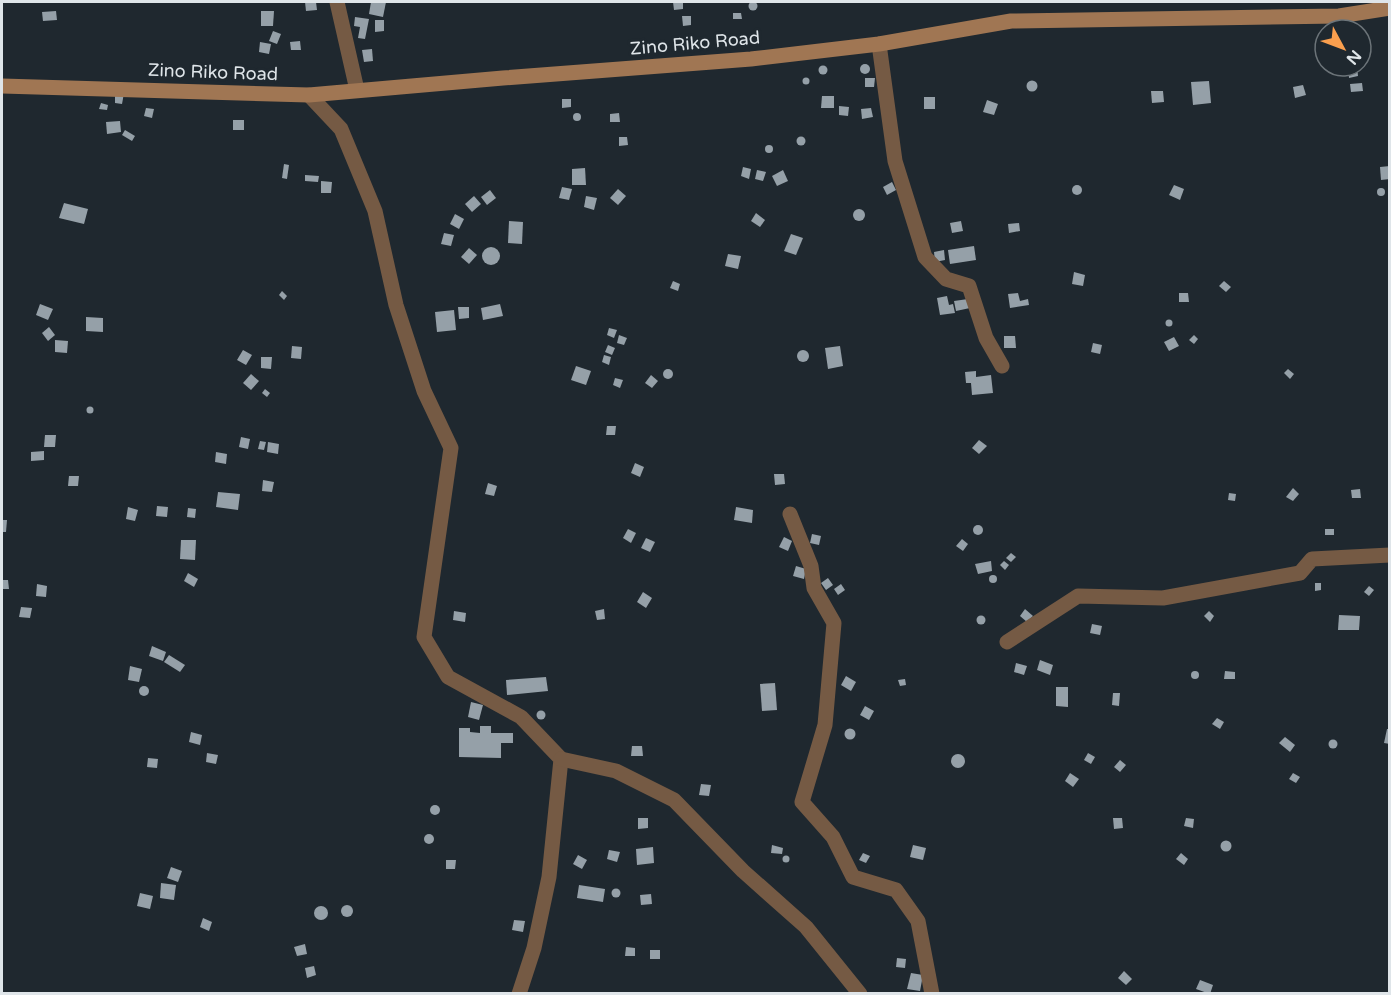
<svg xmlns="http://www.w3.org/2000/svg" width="1391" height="995" viewBox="0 0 1391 995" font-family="'Varela Round',sans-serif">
	<rect width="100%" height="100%" fill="#1f282f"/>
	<g fill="#95a0a8">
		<circle cx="753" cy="6" r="4.5"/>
		<path d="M305 2H316L317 10 306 11Z"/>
		<path d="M371 2H386L383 17 369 14Z"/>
		<path d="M673 2H683V9L674 10Z"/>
		<path d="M56 11 57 20 43 21 42 12Z"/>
		<path d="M261 11H274L273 26H261Z"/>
		<path d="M733 13H741L742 19H733Z"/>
		<path d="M682 16H691V25L683 26Z"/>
		<path d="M355 17 369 19 365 39 358 38 360 27 354 26Z"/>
		<path d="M375 20H384V31L375 32Z"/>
		<path d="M273 31 281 34 277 44 269 41Z"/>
		<path d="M300 41 301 50H291L290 42Z"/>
		<path d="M260 42 271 44 269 54 259 52Z"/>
		<path d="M372 49 373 61 364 62 362 50Z"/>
		<circle cx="865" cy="69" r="5"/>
		<circle cx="823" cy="70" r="4.5"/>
		<path d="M1357 66 1358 76 1349 78 1348 67Z"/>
		<circle cx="806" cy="81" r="3.5"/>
		<path d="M865 78H875L874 87H865Z"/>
		<circle cx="1032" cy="86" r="5.5"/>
		<path d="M1209 81 1211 103 1193 105 1191 82Z"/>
		<path d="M1362 83 1363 91 1351 92 1350 84Z"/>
		<path d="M1303 85 1306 95 1295 98 1293 87Z"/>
		<path d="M1151 91H1163L1164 102 1152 103Z"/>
		<path d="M115 93H124L122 104 115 103Z"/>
		<path d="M822 96H834V108H821Z"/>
		<rect x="924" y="97" width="11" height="12"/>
		<path d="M562 99H571V107L562 108Z"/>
		<path d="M987 100 998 104 994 115 983 112Z"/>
		<path d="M101 103 108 105 107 110 99 109Z"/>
		<path d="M839 106 849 107 848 116 839 115Z"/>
		<path d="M146 108 154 109 152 118 144 116Z"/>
		<path d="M871 108 873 117 862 119 861 109Z"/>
		<circle cx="577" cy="117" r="4"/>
		<path d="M619 113 620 122H610V114Z"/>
		<rect x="233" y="120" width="11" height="10"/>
		<path d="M120 121 121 132 107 134 106 122Z"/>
		<path d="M125 130 135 136 132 141 122 135Z"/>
		<circle cx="801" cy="141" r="4.5"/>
		<path d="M619 137H627L628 145 619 146Z"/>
		<circle cx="769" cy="149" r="4"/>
		<path d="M284 164 289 165 287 179 282 178Z"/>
		<path d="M1390 166V179L1381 180 1380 167Z"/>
		<path d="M743 167 751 169 749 179 741 176Z"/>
		<path d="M585 168 586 185H572V169Z"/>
		<path d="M757 170 766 172 763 181 755 179Z"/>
		<path d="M783 170 788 181 777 186 772 176Z"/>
		<path d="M305 175 319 176 318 182 305 181Z"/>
		<path d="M321 181 332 182 331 193H321Z"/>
		<path d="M892 182 896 190 887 195 883 187Z"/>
		<circle cx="1077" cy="190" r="5"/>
		<path d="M1174 185 1184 189 1180 200 1169 195Z"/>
		<path d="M562 187 572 189 569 200 559 198Z"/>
		<circle cx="1381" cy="192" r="4"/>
		<path d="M618 189 626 196 618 205 610 198Z"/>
		<path d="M490 190 496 198 487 205 481 197Z"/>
		<path d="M474 196 481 204 472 212 465 204Z"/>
		<path d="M586 196 597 198 594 210 584 207Z"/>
		<path d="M64 203 88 209 84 224 59 218Z"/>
		<circle cx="859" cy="215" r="6"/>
		<path d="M756 213 765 220 760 227 751 221Z"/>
		<path d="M455 214 464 219 459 229 450 224Z"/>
		<path d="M509 221 523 222 522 244 508 243Z"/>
		<path d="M961 221 963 231 952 233 950 223Z"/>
		<path d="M1019 223 1020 231 1009 233 1008 224Z"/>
		<path d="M444 233 454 235 451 246 441 244Z"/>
		<path d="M791 234 803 238 796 255 784 251Z"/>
		<path d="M974 246 976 260 950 264 948 250Z"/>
		<circle cx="491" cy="256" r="9"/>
		<path d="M469 248 477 255 469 264 461 257Z"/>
		<path d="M944 250 945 260 935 262 934 252Z"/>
		<path d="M728 254 741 256 738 269 725 266Z"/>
		<path d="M1074 272 1085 275 1083 286 1072 284Z"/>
		<path d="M673 281 680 284 678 291 670 288Z"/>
		<path d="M1224 281 1231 287 1226 292 1219 286Z"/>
		<path d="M282 291 287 296 284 300 279 295Z"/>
		<path d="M1018 293 1020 301 1028 299 1029 305 1010 308 1008 294Z"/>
		<path d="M1179 293H1188L1189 302H1179Z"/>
		<path d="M947 296 949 305 953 304 955 313 940 315 937 298Z"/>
		<path d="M968 299 970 308 956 311 954 301Z"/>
		<path d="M40 304 53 309 48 320 36 315Z"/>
		<path d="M500 304 503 316 483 320 481 308Z"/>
		<path d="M458 307H469V318L459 319Z"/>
		<path d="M454 310 456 330 437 332 435 312Z"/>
		<path d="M86 317 103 318V332L86 331Z"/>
		<circle cx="1169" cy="323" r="3.5"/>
		<path d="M49 327 55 335 48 341 42 333Z"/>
		<path d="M609 328 617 330 614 338 607 335Z"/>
		<path d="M619 335 627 338 624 345 617 343Z"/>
		<path d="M1194 335 1198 339 1194 344 1189 340Z"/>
		<path d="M1004 336H1015L1016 348H1004Z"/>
		<path d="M1174 337 1179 346 1169 351 1164 342Z"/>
		<path d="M55 340 68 341 67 353 55 352Z"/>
		<path d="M1093 343 1102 345 1100 354 1091 352Z"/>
		<path d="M608 345 615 348 612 355 605 352Z"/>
		<path d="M292 346 302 347 301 359 291 358Z"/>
		<path d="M840 346 843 366 828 369 825 348Z"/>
		<circle cx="803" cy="356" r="6"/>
		<path d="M243 350 252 355 246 365 237 360Z"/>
		<path d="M604 355 611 357 609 365 602 362Z"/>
		<path d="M261 357H272L271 369 261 368Z"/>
		<path d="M576 366 591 371 586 385 571 380Z"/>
		<circle cx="668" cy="374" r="5"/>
		<path d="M1288 369 1294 374 1290 379 1284 373Z"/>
		<path d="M976 371V377L991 375 993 393 972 395 971 383H966L965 372Z"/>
		<path d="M251 374 259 381 251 390 243 383Z"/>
		<path d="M651 375 658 381 652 388 645 383Z"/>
		<path d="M615 378 623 380 620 388 613 385Z"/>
		<path d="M265 389 270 393 267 397 262 393Z"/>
		<circle cx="90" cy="410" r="3.5"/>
		<path d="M607 426H616L615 435H606Z"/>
		<path d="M45 435H56L55 447H44Z"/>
		<path d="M241 437 250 439 248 449 239 447Z"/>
		<path d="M979 440 987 446 979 454 972 448Z"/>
		<path d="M260 441 266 442 264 450 258 449Z"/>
		<path d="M268 442 279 444 278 454 267 452Z"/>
		<path d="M44 451V460L31 461V452Z"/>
		<path d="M216 452 227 454 226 464 215 462Z"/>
		<path d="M635 463 644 467 640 477 631 473Z"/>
		<path d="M774 474H784L785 484 775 485Z"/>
		<path d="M69 476H79L78 486H68Z"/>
		<path d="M263 480 274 482 272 492 262 491Z"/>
		<path d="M488 483 497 486 494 496 485 494Z"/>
		<path d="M1293 488 1299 494 1293 501 1286 497Z"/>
		<path d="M1360 489 1361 498H1352L1351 490Z"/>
		<path d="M218 492 240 494 238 510 216 507Z"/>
		<path d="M1229 493 1236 494 1235 501 1228 500Z"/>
		<path d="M157 506 168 507 167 517 156 516Z"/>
		<path d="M128 507 138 510 135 521 126 519Z"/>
		<path d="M736 507 753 510 752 523 734 520Z"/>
		<path d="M188 508 196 509 195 518 187 517Z"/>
		<path d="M2 520H7L6 532H2Z"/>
		<circle cx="978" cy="530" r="5"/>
		<path d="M628 529 636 533 631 543 623 538Z"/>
		<rect x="1325" y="529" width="9" height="6"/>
		<path d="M812 534 821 536 819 545 810 543Z"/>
		<path d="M784 537 792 541 788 551 779 547Z"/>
		<path d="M646 538 655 542 650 552 641 548Z"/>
		<path d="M962 539 968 544 963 551 956 546Z"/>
		<path d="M181 540H196L195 560 180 559Z"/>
		<path d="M1011 553 1016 557 1011 562 1006 558Z"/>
		<path d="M991 561 992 571 978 574 975 564Z"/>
		<path d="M1004 561 1009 565 1005 570 1000 565Z"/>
		<path d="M796 566 806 569 804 579 793 576Z"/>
		<path d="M188 573 198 579 194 587 184 581Z"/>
		<circle cx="993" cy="579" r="4"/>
		<path d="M828 578 833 585 826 590 821 583Z"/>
		<path d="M2 580H8L9 589H2Z"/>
		<path d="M1315 583H1321V590L1315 591Z"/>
		<path d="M37 584 47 586 46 597 36 596Z"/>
		<path d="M841 584 845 590 838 595 834 589Z"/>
		<path d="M1369 586 1374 590 1369 596 1364 592Z"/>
		<path d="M643 592 652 598 646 608 637 602Z"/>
		<path d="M21 607 32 608 30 618 19 617Z"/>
		<path d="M604 609 605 619 597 620 595 611Z"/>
		<path d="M1025 609 1033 616 1027 622 1020 616Z"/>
		<path d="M454 611 466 613 465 622 453 620Z"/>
		<path d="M1209 611 1214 616 1210 622 1204 616Z"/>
		<path d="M1339 615 1360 616 1359 630H1338Z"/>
		<circle cx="981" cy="620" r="4.5"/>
		<path d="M1092 624 1102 626 1100 635 1090 633Z"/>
		<path d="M152 646 166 652 163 661 149 656Z"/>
		<path d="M169 655 185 665 180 672 164 662Z"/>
		<path d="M1040 660 1053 665 1050 675 1037 670Z"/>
		<path d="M1016 663 1027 666 1024 675 1014 672Z"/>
		<path d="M130 666 142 669 139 682 128 680Z"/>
		<circle cx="1195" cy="675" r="4"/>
		<path d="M1225 671 1235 672V679H1224Z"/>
		<path d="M846 676 856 682 851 691 841 685Z"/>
		<path d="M546 677 548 691 507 695 506 680Z"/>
		<path d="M905 679 906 685 900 686 898 680Z"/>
		<path d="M775 683 777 710 762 711 760 684Z"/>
		<circle cx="144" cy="691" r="5"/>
		<path d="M1056 687H1068V707L1056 706Z"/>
		<path d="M1113 693H1120L1119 706 1112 705Z"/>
		<path d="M471 702 483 705 479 720 468 717Z"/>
		<path d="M865 706 874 711 869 720 860 715Z"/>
		<circle cx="541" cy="715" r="4.5"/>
		<path d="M1217 718 1224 722 1220 729 1212 724Z"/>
		<path d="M480 726H491V733H513V743H501V758L459 757V728H470V732L480 733Z"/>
		<circle cx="850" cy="734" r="5.5"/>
		<path d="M1387 729H1390V744L1384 743Z"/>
		<path d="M191 732 202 735 200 745 189 742Z"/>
		<path d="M1285 737 1295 745 1290 752 1279 743Z"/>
		<circle cx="1333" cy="744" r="4.5"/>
		<path d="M632 746H642L643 756H631Z"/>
		<path d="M207 753 218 755 216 764 206 762Z"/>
		<path d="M1088 753 1095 757 1091 764 1084 760Z"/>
		<circle cx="958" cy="761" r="7"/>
		<path d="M148 758 158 759 157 768 147 767Z"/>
		<path d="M1120 760 1126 765 1120 772 1114 767Z"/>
		<path d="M1070 773 1079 779 1073 787 1065 781Z"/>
		<path d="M1293 773 1300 777 1296 783 1289 779Z"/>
		<path d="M701 784 711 785 709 796 699 795Z"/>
		<circle cx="435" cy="810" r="5"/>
		<path d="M638 818H648V828L638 829Z"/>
		<path d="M1113 818H1122L1123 828 1114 829Z"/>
		<path d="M1186 818 1194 819 1193 828 1184 826Z"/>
		<circle cx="429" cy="839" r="5"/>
		<circle cx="1226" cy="846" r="5.5"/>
		<path d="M772 845 783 848 782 854 771 853Z"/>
		<path d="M913 845 926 848 923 860 910 857Z"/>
		<path d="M653 847 654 863 637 865 636 849Z"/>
		<path d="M609 850 620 852 617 862 607 859Z"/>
		<path d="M863 853 870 856 866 863 859 860Z"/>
		<path d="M1181 853 1188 859 1184 865 1176 859Z"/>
		<path d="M578 855 587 860 582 869 573 864Z"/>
		<circle cx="786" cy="859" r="3.5"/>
		<path d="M446 860H456L455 869H446Z"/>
		<path d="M171 867 182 871 178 882 167 878Z"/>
		<path d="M161 883 176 885 174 900 160 898Z"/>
		<path d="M579 885 605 889 603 902 577 898Z"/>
		<circle cx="616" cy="893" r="4.5"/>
		<path d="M140 893 153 896 150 909 137 906Z"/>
		<path d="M651 894 652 904 641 905 640 895Z"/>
		<circle cx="347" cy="911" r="6"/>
		<circle cx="321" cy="913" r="7"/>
		<path d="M203 918 212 922 209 931 200 927Z"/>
		<path d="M514 920 525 921 523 932 512 930Z"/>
		<path d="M305 944 307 954 297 956 294 947Z"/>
		<path d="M626 947 635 948V956H625Z"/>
		<rect x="650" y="950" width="10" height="9"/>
		<path d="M897 958 906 959 905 968 896 967Z"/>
		<path d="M314 966 316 975 307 978 305 968Z"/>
		<path d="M1124 971 1132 979 1126 985 1118 978Z"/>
		<path d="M911 973 923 975 920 991 907 989Z"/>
		<path d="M1200 980 1213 985 1210 994 1196 989Z"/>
	</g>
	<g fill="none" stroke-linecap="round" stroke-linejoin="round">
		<g stroke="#755a44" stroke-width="15">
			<path d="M337 2 357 90"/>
			<path d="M879 44 895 161 925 257 946 279 969 286 986 338 1002 366"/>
			<path d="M309 95 341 129 375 211 396 305 424 391 451 448 424 637 448 677 521 717 561 759 549 877 534 948 519 994"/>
			<path d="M790 514 811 566 814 588 834 623 825 725 802 802 833 837 853 877 896 890 918 921 932 994"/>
			<path d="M1007 642 1078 596 1163 598 1300 573 1312 559 1390 555"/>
			<path d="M561 759 616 771 674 800 743 871 806 927 860 994"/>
		</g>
		<path stroke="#a07653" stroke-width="15" d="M2 86 309 95 503 78 751 59 879 44 1011 21 1339 16 1390 8"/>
	</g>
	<g text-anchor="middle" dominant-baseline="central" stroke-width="6" stroke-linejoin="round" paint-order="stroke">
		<g font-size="18" fill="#dfe5e9" stroke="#1f282f">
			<text transform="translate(695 43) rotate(-5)">Zino Riko Road</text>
			<text transform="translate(213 72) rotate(2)">Zino Riko Road</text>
		</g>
	</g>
	<rect width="1391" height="995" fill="none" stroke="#dfe5e9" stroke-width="6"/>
	<g transform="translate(1343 48) rotate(131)"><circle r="28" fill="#1f282f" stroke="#6c7479" stroke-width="1.5"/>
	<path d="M0-4.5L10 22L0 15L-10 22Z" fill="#fa9f4e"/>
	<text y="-9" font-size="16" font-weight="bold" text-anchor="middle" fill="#dfe5e9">N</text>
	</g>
</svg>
